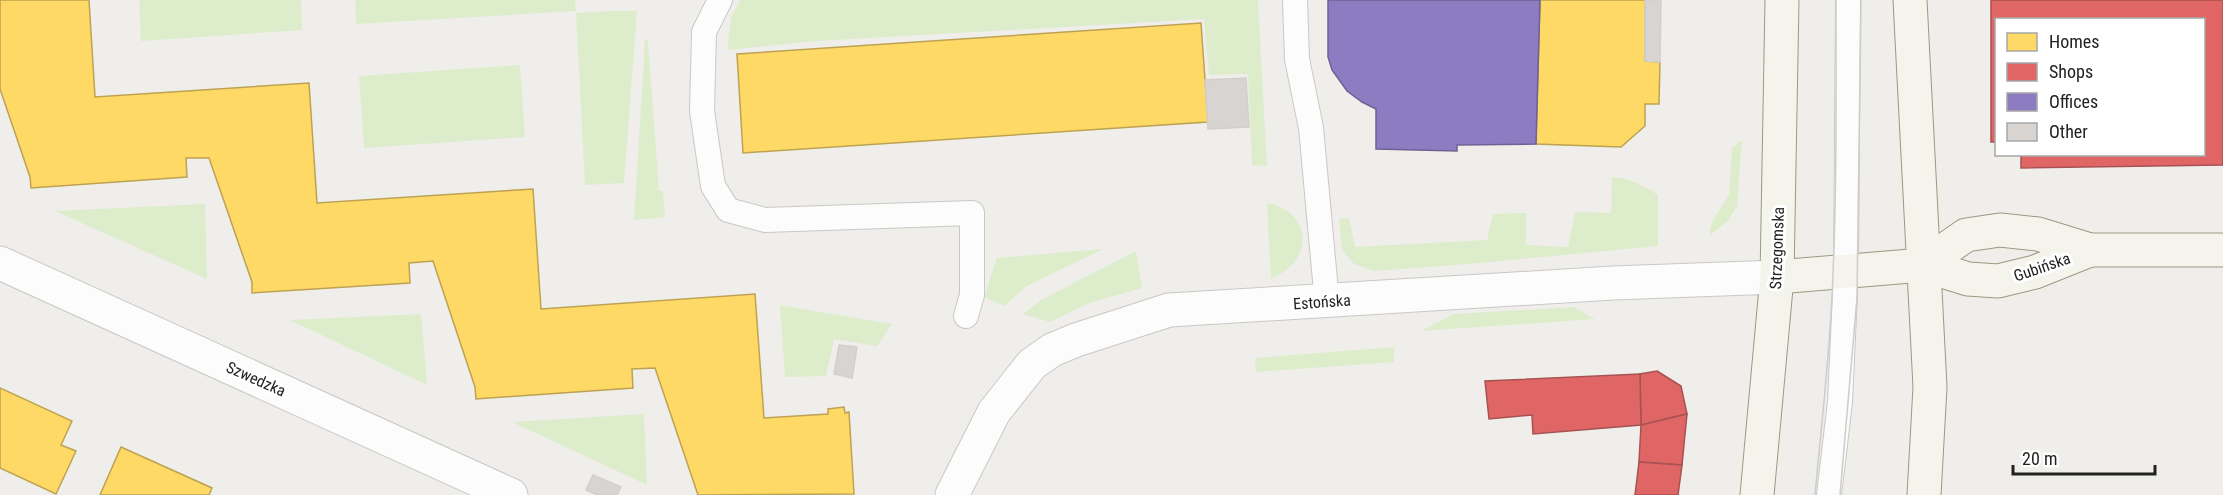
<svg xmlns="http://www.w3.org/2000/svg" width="2223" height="495" viewBox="0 0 2223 495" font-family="'Roboto Condensed',sans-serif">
	<rect width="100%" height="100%" fill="#f0eeeb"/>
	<g fill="#ddeccb">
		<path d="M139 0H301L302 30 141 41Z"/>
		<path d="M355 0H575L576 11 356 24Z"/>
		<path d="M740 0H1258L1267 166 1252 165 1248 74 1209 75 1204 19 816 41 727 50 731 18Z"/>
		<path d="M613 11H637L624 183 585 185 576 13Z"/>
		<path d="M645 40 648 41 659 191H663L665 217 634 220Z"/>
		<path d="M520 65 525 137 364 148 359 76Z"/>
		<path d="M1742 140 1737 206 1728 221 1709 236 1712 222 1729 195 1732 148Z"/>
		<path d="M1612 177C1630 178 1643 185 1658 195V246L1480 263 1375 271 1354 264 1342 249 1339 219 1349 218 1355 247 1487 240 1493 214 1526 213V245L1568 247 1575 212 1611 213Z"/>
		<path d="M1267 203C1295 207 1315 236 1294 262 1288 270 1280 274 1271 279Z"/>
		<path d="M205 204 207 279 55 211Z"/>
		<path d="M1103 249 1027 286 1004 306 984 297 997 258Z"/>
		<path d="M1136 251 1142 288 1089 303 1050 322 1023 314 1041 300Z"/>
		<path d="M780 305 892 324 877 346 834 339 826 376 785 377Z"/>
		<path d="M1574 307 1595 319 1421 331 1454 314Z"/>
		<path d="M421 314 427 385 290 320Z"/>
		<path d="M1394 347V362L1256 372 1255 358Z"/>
		<path d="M644 414 647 485 512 422Z"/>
	</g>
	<g fill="#ffd966" stroke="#bda252" stroke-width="1.5">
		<path d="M0 0H89L95 97 309 83 317 203 533 189 541 309 755 294 764 418 828 414V409L844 407 845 413 849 412 854 494 698 495 655 368 632 369 633 388 476 399 475 387 433 261 409 263 410 283 252 293V282L209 158H186L187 177 31 188 30 177 0 89Z"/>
		<path d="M1540 0H1645V61L1660 62 1659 104H1645V126L1621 147 1536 144Z"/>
		<path d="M1201 23 1208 122 743 153 737 54Z"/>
		<path d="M0 388 72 421 61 445 76 451 56 494 0 468Z"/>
		<path d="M121 447 212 488 209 495H100Z"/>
	</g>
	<g fill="#e06666" stroke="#a75252" stroke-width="1.5">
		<path d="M1991 0H2223V165L2021 168V154H2204V20H1996V142H1991Z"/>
		<path d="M1657 371 1681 386 1687 414 1641 425 1640 374Z"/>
		<path d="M1640 374 1641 425 1533 434 1532 415 1489 419 1485 381Z"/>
		<path d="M1687 414 1682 465 1639 462 1641 425Z"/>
		<path d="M1639 462 1682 465 1678 495H1635Z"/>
	</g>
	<path fill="#8e7cc3" stroke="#6e6193" stroke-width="1.5" d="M1328 0H1540L1536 144 1457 145V151L1376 149V109L1362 102 1347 91 1332 70 1328 57Z"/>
	<g fill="#d7d4d2" stroke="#d3d0cc" stroke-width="1.5">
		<path d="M1645 0H1661L1660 62 1645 61Z"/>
		<path d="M1246 78 1249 127 1208 129 1205 80Z"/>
		<path d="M839 345 857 347 852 378 834 374Z"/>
		<path d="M593 475 621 487 617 495H597L586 490Z"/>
	</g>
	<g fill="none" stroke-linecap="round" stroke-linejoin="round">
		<defs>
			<g id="lane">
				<path d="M720 0 704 32 702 111 713 186 728 210 765 220 972 213V295L966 316"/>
				<path d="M1295 0 1297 59 1311 128 1327 302"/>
				<path d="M1829 495 1840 402 1846 272 1848 0"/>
			</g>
			<g id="street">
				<path d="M0 263 511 495"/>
				<path d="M952 495 994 412 1032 364 1052 350 1076 340 1169 310 1613 283 1777 277"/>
			</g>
			<g id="secondary">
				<path d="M1910 0 1930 387 1924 495"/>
				<path d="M1923 265 1966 235 2000 230 2038 234 2090 250H2223"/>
				<path d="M1777 277 1923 265 1968 279 1998 281 2035 272 2090 250"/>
				<path d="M1757 495 1777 277 1782 0"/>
			</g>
		</defs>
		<use href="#lane" stroke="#c9c8c7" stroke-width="26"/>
		<use href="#street" stroke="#c9c8c7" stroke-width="35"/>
		<use href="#secondary" stroke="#999a82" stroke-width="35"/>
		<use href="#lane" stroke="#fdfcfc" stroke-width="24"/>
		<use href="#street" stroke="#fdfcfc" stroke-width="33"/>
		<use href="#secondary" stroke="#f4f4ed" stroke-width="33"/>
		<g stroke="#ccc" stroke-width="1.5">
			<path d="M1815 495C1821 429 1829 362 1832 296 1837 197 1836 99 1836 0"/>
			<path d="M1840 495 1857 298 1861 0"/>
		</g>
	</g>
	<g text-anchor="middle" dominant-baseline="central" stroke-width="6" stroke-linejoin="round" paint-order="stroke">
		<g font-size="16" fill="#222" stroke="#fff">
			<text transform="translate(1777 248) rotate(-88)">Strzegomska</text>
			<text transform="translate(2042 267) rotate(-19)">Gubińska</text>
			<text transform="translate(1322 302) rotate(-4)">Estońska</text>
			<text transform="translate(256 379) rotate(24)">Szwedzka</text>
		</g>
	</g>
	<rect x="1995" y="18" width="210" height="138" fill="#ffffff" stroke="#a7a7a7" stroke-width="1.5"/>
	<rect x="2007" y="33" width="30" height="18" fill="#ffd966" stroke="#a7a7a7" stroke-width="1.5"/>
	<text x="2049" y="48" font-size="18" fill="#222222">Homes</text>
	<rect x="2007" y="63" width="30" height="18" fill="#e06666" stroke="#a7a7a7" stroke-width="1.5"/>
	<text x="2049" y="78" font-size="18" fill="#222222">Shops</text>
	<rect x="2007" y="93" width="30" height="18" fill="#8e7cc3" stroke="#a7a7a7" stroke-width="1.5"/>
	<text x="2049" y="108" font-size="18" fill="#222222">Offices</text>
	<rect x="2007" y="123" width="30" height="18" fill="#d7d4d2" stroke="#a7a7a7" stroke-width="1.5"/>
	<text x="2049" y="138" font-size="18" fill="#222222">Other</text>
	<path d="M2013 465v9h142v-9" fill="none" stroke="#222222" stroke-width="3"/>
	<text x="2022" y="465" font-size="18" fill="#222222" stroke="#ffffff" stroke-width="4.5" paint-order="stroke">20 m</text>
</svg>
